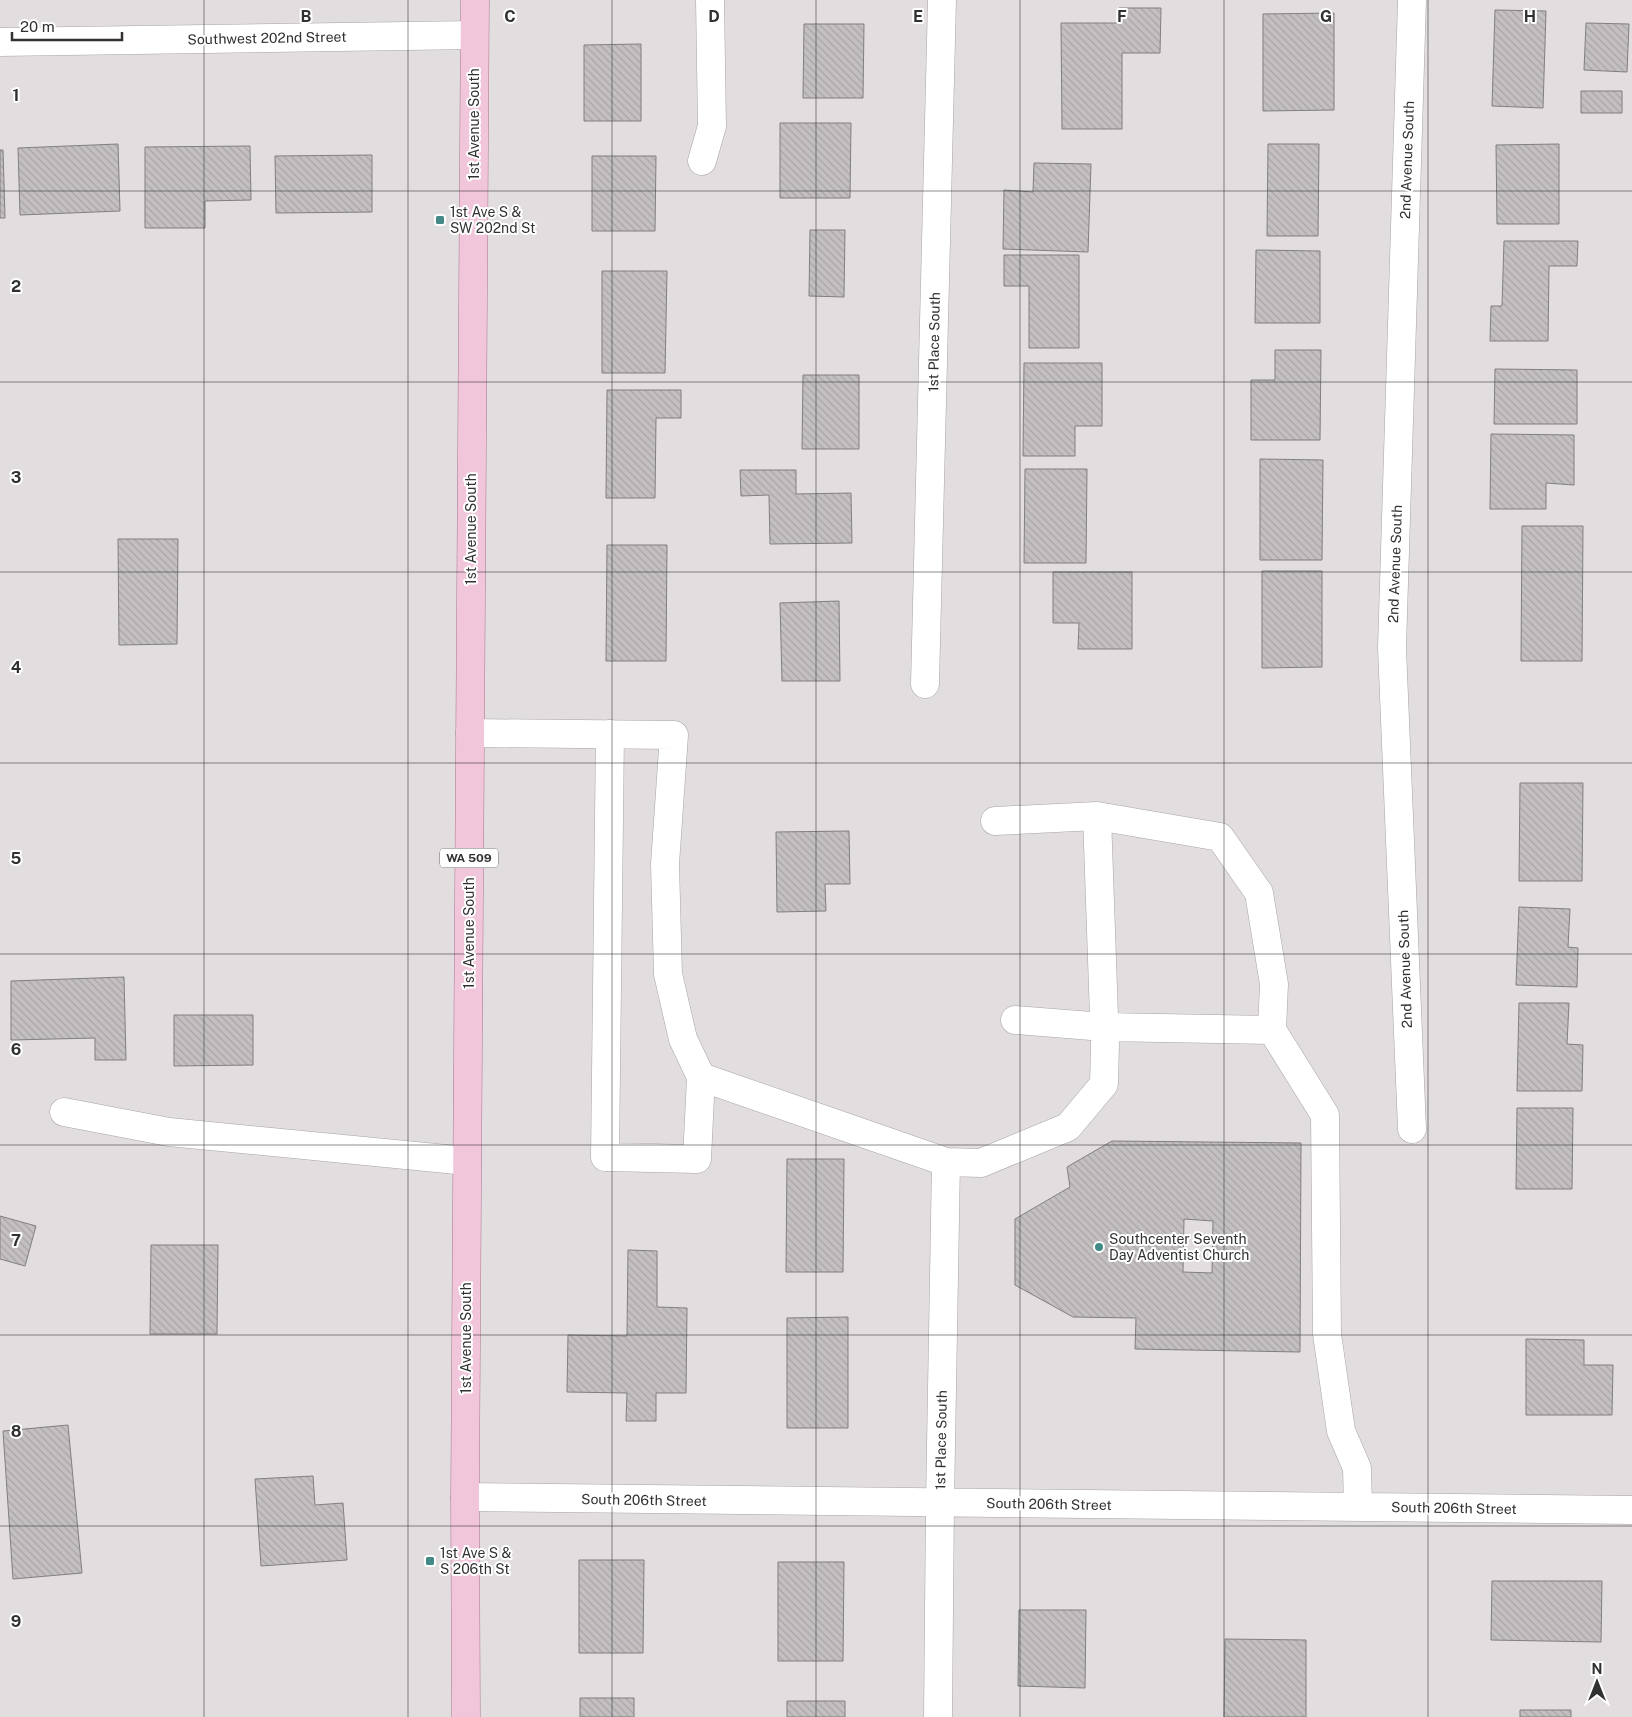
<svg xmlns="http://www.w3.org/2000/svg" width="1632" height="1717" font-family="'Public Sans',sans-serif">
<defs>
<pattern id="building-back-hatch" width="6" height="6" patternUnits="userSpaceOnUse" patternTransform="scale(1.25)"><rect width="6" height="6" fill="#c4c0c2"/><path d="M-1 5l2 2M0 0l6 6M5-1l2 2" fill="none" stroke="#a9a5a7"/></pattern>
</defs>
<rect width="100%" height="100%" fill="#e2dddf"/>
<path fill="url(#building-back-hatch)" stroke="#827f80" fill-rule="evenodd" d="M 1119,8 L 1161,8 L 1160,53 L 1122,53 L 1122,129 L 1062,129 L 1061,23 L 1119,23 Z
M 1495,10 L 1546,11 L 1543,108 L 1492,106 Z
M 1334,13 L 1334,110 L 1263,111 L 1263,14 Z
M 1586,23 L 1629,24 L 1627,72 L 1584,70 Z
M 804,24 L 864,24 L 863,98 L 803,98 Z
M 641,44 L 641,121 L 584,121 L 584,45 Z
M 1581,91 L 1622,91 L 1622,113 L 1581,113 Z
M 780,123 L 851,123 L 850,198 L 780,198 Z
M 118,144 L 120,211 L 20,215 L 18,148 Z
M 1268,144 L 1319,144 L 1318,236 L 1267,236 Z
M 1559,144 L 1559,224 L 1497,224 L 1496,145 Z
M 250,146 L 251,200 L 205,201 L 205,228 L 145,228 L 145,147 Z
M 0,150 L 3,150 L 5,218 L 0,218 Z
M 372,155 L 372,212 L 276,213 L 275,156 Z
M 592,156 L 656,156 L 655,231 L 592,231 Z
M 1034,163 L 1091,164 L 1088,252 L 1003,249 L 1004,190 L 1033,192 Z
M 810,230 L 845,230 L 844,297 L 809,296 Z
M 1504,241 L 1578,241 L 1577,266 L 1549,266 L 1548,341 L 1490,341 L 1491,306 L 1502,306 Z
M 1256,250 L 1320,251 L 1320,323 L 1255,323 Z
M 1004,255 L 1079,255 L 1079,348 L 1029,348 L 1029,286 L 1004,286 Z
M 602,271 L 667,271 L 665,373 L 602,373 Z
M 1275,350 L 1321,350 L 1320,440 L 1251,440 L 1251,380 L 1275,380 Z
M 1024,363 L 1102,363 L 1102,426 L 1075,426 L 1075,456 L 1023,456 Z
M 1495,369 L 1577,370 L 1577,424 L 1494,424 Z
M 803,375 L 859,375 L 859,449 L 802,449 Z
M 607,390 L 681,390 L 681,418 L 656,418 L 655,498 L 606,498 Z
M 1491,434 L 1574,435 L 1574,485 L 1546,483 L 1546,509 L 1490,509 Z
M 1260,459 L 1323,460 L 1322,560 L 1260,560 Z
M 1025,469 L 1087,469 L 1086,563 L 1024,563 Z
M 740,470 L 796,470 L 796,494 L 851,493 L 852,543 L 770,544 L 769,495 L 741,496 Z
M 1522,526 L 1583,526 L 1582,661 L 1521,661 Z
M 118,539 L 178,539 L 177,644 L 119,645 Z
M 607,545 L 667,545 L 666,661 L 606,661 Z
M 1262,571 L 1322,571 L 1322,667 L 1262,668 Z
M 1053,572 L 1132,572 L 1132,649 L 1078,649 L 1079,623 L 1053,623 Z
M 839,601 L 840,681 L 782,681 L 780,603 Z
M 1520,783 L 1583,783 L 1582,881 L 1519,881 Z
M 849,831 L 850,884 L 825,884 L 826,911 L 777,912 L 776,832 Z
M 1519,907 L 1570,909 L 1568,947 L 1578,948 L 1577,987 L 1516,985 Z
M 124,977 L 126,1060 L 95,1060 L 95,1038 L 11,1040 L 11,981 Z
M 1519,1003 L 1569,1003 L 1567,1044 L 1583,1045 L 1582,1091 L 1517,1091 Z
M 174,1015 L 253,1015 L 253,1065 L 174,1066 Z
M 1517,1108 L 1573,1108 L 1572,1189 L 1516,1189 Z
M 1112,1141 L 1301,1143 L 1300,1352 L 1135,1349 L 1136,1318 L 1073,1317 L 1015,1285 L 1015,1219 L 1070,1187 L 1067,1167 ZM 1184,1219 L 1213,1221 L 1212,1273 L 1183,1272 Z
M 787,1159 L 844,1159 L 843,1272 L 786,1272 Z
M 0,1216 L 36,1226 L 25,1266 L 0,1259 Z
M 151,1245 L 218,1245 L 217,1334 L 150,1334 Z
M 628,1250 L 657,1251 L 657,1307 L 687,1308 L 686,1393 L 656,1393 L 656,1421 L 626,1421 L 627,1393 L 567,1392 L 568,1335 L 627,1336 Z
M 848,1317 L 848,1428 L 787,1428 L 787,1318 Z
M 1526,1339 L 1584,1340 L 1584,1365 L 1613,1365 L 1612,1415 L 1526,1415 Z
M 68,1425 L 82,1573 L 13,1579 L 3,1431 Z
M 313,1476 L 315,1505 L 343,1503 L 347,1560 L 261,1566 L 255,1479 Z
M 579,1560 L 644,1560 L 643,1653 L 579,1653 Z
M 778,1562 L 844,1562 L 843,1661 L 778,1661 Z
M 1492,1581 L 1602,1581 L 1601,1642 L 1491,1640 Z
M 1019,1610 L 1086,1610 L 1085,1688 L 1018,1686 Z
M 1225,1639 L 1306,1640 L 1306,1717 L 1224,1717 Z
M 580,1698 L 634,1698 L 634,1717 L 580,1717 Z
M 787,1701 L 845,1701 L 845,1717 L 787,1717 Z
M 1520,1710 L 1571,1710 L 1571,1717 L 1520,1717 Z"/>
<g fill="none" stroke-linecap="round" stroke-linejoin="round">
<g stroke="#a8a4a5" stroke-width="29">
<path id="minor" d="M 0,42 L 474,35
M 702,161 L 712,126 L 710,0
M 925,684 L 942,0
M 470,733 L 674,735 L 665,864 L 668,974 L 683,1039 L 701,1077 L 697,1159 L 605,1157 L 610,734
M 995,821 L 1097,816 L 1220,837 L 1259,893 L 1274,984 L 1272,1030 L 1104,1027 L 1015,1020
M 1272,1030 L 1325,1115 L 1327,1334 L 1341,1431 L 1357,1468 L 1358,1507
M 701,1077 L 946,1162 L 981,1163 L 1068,1127 L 1104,1084 L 1105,1045 L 1097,816
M 64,1112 L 169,1132 L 467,1161
M 1412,1129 L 1392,648 L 1412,0
M 465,1497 L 1632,1510
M 938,1717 L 940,1503 L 946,1162"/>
</g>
<g stroke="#a8788f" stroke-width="29">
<path id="major" d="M 466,1717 L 465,1497 L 475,0"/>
</g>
<use href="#minor" stroke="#fff" stroke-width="28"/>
<use href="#major" stroke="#f1c5da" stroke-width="28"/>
</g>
<path fill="none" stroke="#323131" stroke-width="1" stroke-opacity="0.55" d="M 204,0 L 204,1717M 408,0 L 408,1717M 612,0 L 612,1717M 816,0 L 816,1717M 1020,0 L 1020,1717M 1224,0 L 1224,1717M 1428,0 L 1428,1717M 0,191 L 1632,191M 0,382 L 1632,382M 0,572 L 1632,572M 0,763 L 1632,763M 0,954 L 1632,954M 0,1145 L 1632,1145M 0,1335 L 1632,1335M 0,1526 L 1632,1526"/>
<g fill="#428a86" stroke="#fff" stroke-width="2">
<rect x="435" y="215" width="10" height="10" rx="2.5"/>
<circle cx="1099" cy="1247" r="5"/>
<rect x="425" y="1556" width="10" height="10" rx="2.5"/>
</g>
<g text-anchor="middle" stroke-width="4" stroke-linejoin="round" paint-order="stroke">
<rect fill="#fff" stroke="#706f6f" stroke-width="1" x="440" y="848.5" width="58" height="19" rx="4"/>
<g font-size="12" font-weight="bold" fill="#323131">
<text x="469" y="862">WA 509</text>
</g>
<g font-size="14" fill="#323131" stroke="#fff">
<text transform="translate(267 38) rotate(-1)" y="5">Southwest 202nd Street</text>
<text transform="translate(474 124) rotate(-90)" y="5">1st Avenue South</text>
<text transform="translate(1407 160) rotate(-88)" y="5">2nd Avenue South</text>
<text transform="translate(934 342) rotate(-89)" y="5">1st Place South</text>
<text transform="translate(471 529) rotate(-90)" y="5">1st Avenue South</text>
<text transform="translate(1395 564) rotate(-88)" y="5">2nd Avenue South</text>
<text transform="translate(469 933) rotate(-90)" y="5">1st Avenue South</text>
<text transform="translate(1405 969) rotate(-92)" y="5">2nd Avenue South</text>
<text transform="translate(466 1338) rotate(-90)" y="5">1st Avenue South</text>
<text transform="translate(941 1440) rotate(-89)" y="5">1st Place South</text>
<text transform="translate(644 1500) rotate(1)" y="5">South 206th Street</text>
<text transform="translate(1049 1504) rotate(1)" y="5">South 206th Street</text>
<text transform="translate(1454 1508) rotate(1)" y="5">South 206th Street</text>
</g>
<g font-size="14" fill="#323131" stroke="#fff" text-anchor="start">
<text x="450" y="217">1st Ave S &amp;<tspan x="450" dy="16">SW 202nd St</tspan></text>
<text x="1109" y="1244">Southcenter Seventh<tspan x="1109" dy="16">Day Adventist Church</tspan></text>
<text x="440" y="1558">1st Ave S &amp;<tspan x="440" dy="16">S 206th St</tspan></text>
</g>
</g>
<g font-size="16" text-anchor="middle" font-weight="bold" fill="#323131" stroke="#fff" stroke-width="4" stroke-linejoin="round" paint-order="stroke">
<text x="306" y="22">B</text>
<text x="510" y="22">C</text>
<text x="714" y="22">D</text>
<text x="918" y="22">E</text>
<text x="1122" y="22">F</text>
<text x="1326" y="22">G</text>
<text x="1530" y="22">H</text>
<text x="16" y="101">1</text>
<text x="16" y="292">2</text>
<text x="16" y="483">3</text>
<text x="16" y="673">4</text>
<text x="16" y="864">5</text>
<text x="16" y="1055">6</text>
<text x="16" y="1246">7</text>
<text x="16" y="1437">8</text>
<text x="16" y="1627">9</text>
</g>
<g transform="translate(1597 1682)" stroke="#ffffff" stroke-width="4" paint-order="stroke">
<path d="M0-4L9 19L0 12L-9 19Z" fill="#323131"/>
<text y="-8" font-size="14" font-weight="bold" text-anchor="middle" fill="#323131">N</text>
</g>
<path d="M12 32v8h110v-8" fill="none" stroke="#323131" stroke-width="2.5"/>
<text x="20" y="32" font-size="15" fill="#323131" stroke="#ffffff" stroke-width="4" paint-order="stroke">20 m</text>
</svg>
